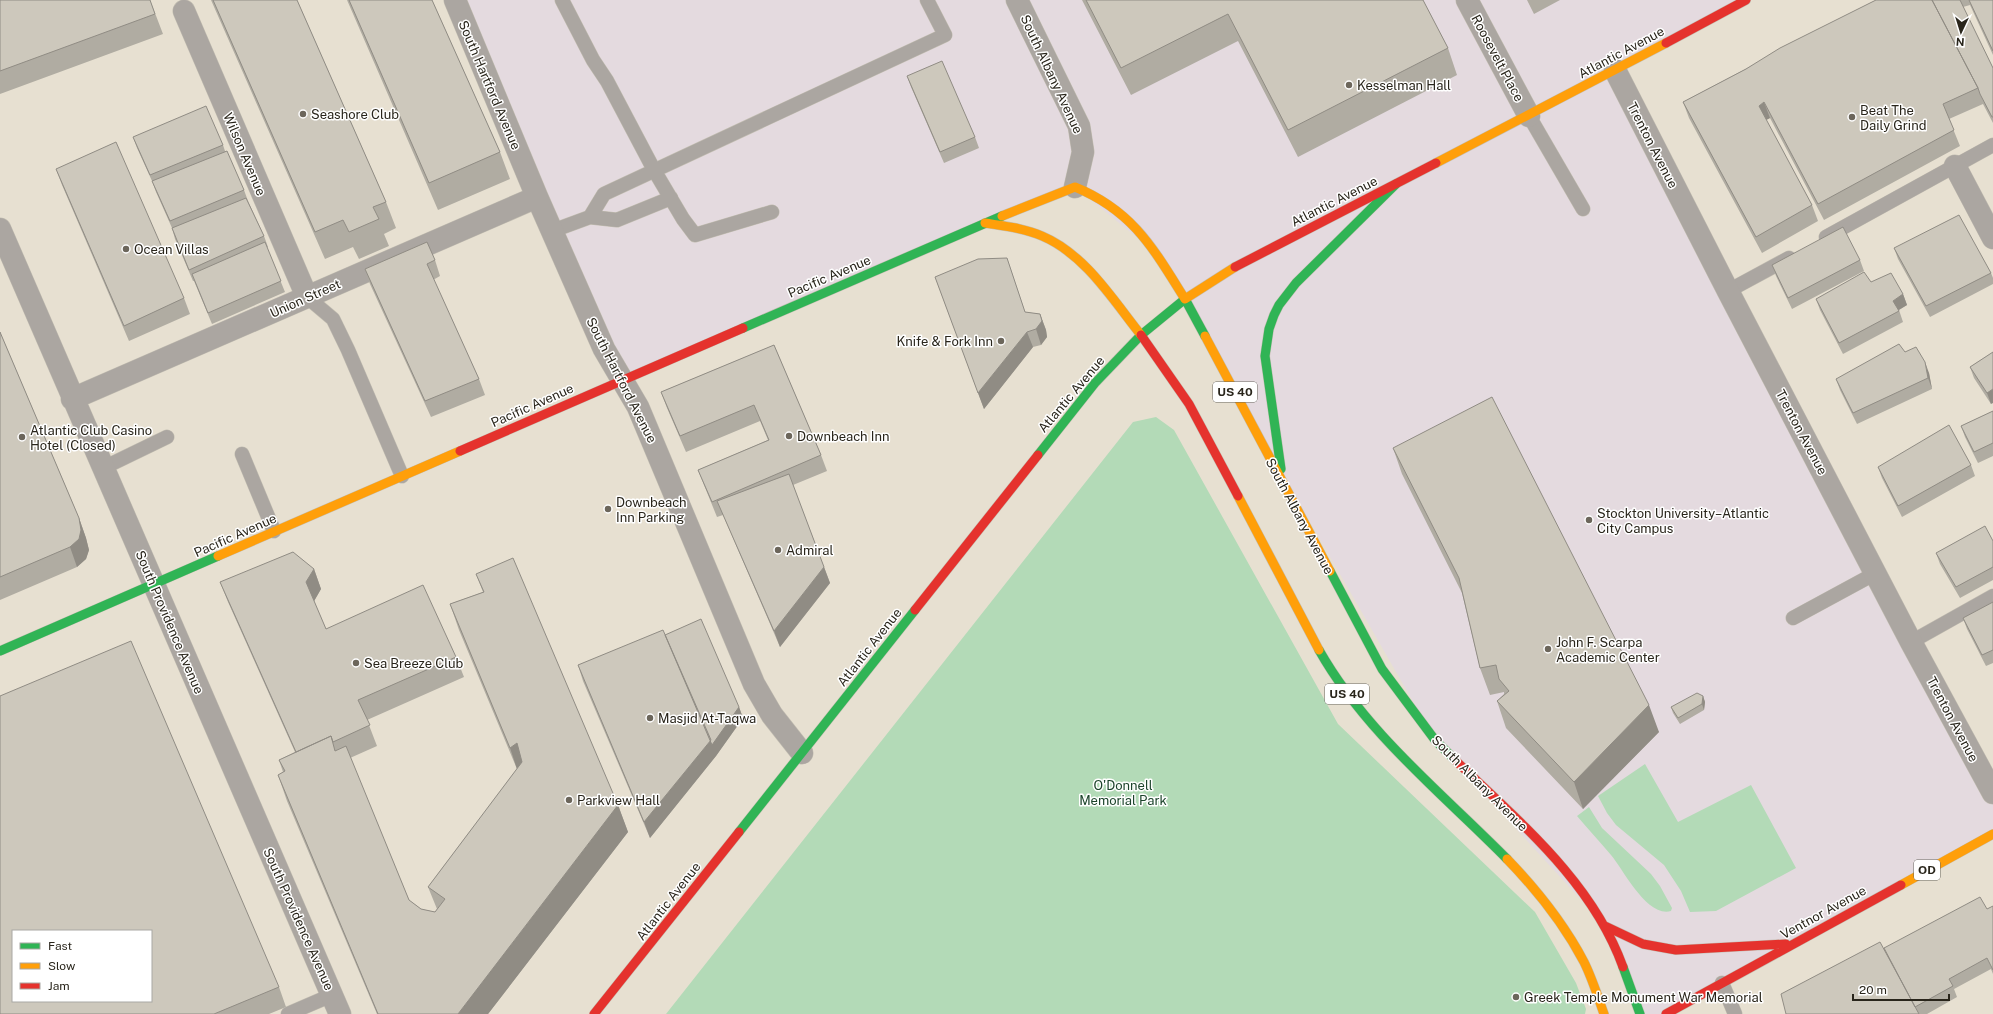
<svg xmlns="http://www.w3.org/2000/svg" width="1993" height="1014" font-family="'Public Sans',sans-serif">
<rect width="100%" height="100%" fill="#e7e0d1"/>
<path fill="#e4dadf" d="M 455,0 L 1746,0 L 1615,70 L 1993,793 L 1993,834 L 1666,1014 L 1640,1014 L 1605,926 L 1435,740 L 1156,253 L 1075,187 L 623,380 Z"/>
<path fill="#b3dab7" d="M 1156,417 L 1174,430 L 1338,724 L 1535,912 L 1576,983 L 1586,1009 L 1585,1014 L 666,1014 L 1133,422 Z
M 1645,764 L 1678,822 L 1751,785 L 1796,868 L 1716,911 L 1690,912 L 1681,891 L 1664,865 L 1616,825 L 1607,813 L 1598,796 Z
M 1589,807 L 1602,828 L 1651,874 L 1660,886 L 1672,908 L 1671,911 C 1647,918 1623,869 1611,855 C 1600,842 1588,829 1577,816 Z"/>
<g fill="none" stroke-linecap="round" stroke-linejoin="round">
<g stroke="#c3beb2" stroke-width="15">
<path id="lane" d="M 562,0 L 593,60 L 607,81 L 654,170 L 683,219 L 695,235 L 772,212
M 1529,116 L 1583,209
M 590,217 L 604,194 L 945,35 L 927,0
M 552,231 L 590,217 L 617,220 L 671,198
M 1826,237 L 1993,145
M 1728,291 L 1789,258
M 307,297 L 333,319 L 348,350 L 402,476
M 242,454 L 274,531
M 103,468 L 167,437
M 1793,618 L 1876,573
M 1911,642 L 1993,596
M 1722,983 L 1735,1014
M 288,1014 L 332,995"/>
</g>
<g stroke="#c3beb2" stroke-width="23">
<path id="street" d="M 455,0 L 537,197 L 604,349 L 638,407 L 754,684 L 772,715 L 802,753
M 1017,0 L 1079,126 L 1083,152 L 1075,187
M 1467,0 L 1529,116
M 184,11 L 307,297
M 1615,70 L 1728,291 L 1911,642 L 1993,793
M 1955,166 L 1993,238
M 0,229 L 340,1014
M 72,399 L 537,197"/>
</g>
<g stroke="#c3beb2" stroke-width="10">
<path id="fast" d="M 743,328 L 1002,216
M 1038,455 L 1095,383 L 1141,335 L 1185,299 L 1205,336
M 1281,469 L 1265,356 L 1269,329 L 1274,315 L 1279,305 L 1296,283 L 1396,184
M 1330,571 L 1382,669 L 1435,740 L 1455,760
M 1319,650 C 1366,733 1441,792 1507,859
M 0,651 L 218,556
M 739,832 L 915,610
M 1623,967 L 1640,1014"/>
</g>
<g stroke="#c3beb2" stroke-width="10">
<path id="slow" d="M 1436,163 L 1666,43
M 1002,216 L 1075,187 C 1133,211 1153,248 1185,299 L 1235,267
M 985,223 C 1004,226 1024,228 1042,236 C 1085,254 1113,300 1141,335
M 1205,336 L 1330,571
M 1238,496 L 1319,650
M 218,556 L 460,451
M 1507,859 C 1537,890 1564,924 1584,962 C 1592,978 1598,997 1604,1014
M 1901,885 L 1993,834"/>
</g>
<g stroke="#c3beb2" stroke-width="10">
<path id="jam" d="M 1666,43 L 1746,0
M 1235,267 L 1436,163
M 1141,335 L 1189,404 L 1238,496
M 460,451 L 743,328
M 915,610 L 1038,455
M 1455,760 C 1519,822 1592,881 1623,967
M 1605,926 L 1643,944 L 1676,950 L 1786,944
M 594,1014 L 739,832
M 1666,1014 L 1901,885"/>
</g>
<use href="#lane" stroke="#aba6a1" stroke-width="14"/>
<use href="#street" stroke="#aba6a1" stroke-width="22"/>
<use href="#fast" stroke="#30b455" stroke-width="9"/>
<use href="#slow" stroke="#ff9f0a" stroke-width="9"/>
<use href="#jam" stroke="#e5322d" stroke-width="9"/>
</g>
<path fill="#b0aca2" d="M 0,0 L 150,0 L 163,34 L 0,94 Z
M 211,0 L 297,0 L 386,202 L 396,228 L 384,234 L 389,246 L 359,259 L 353,247 L 325,259 Z
M 347,0 L 432,0 L 500,152 L 510,179 L 438,210 Z
M 1082,0 L 1423,0 L 1448,48 L 1457,75 L 1298,157 L 1238,41 L 1131,95 Z
M 1527,0 L 1560,0 L 1534,14 Z
M 1876,0 L 1993,0 L 1993,55 L 1970,5 L 1963,7 L 1993,68 L 1993,123 L 1983,104 L 1949,119 L 1960,146 L 1824,220 L 1770,118 L 1766,120 L 1812,205 L 1818,221 L 1762,253 L 1689,118 L 1683,102 Z
M 907,76 L 975,137 L 979,148 L 944,163 L 911,87 Z
M 133,137 L 223,145 L 225,151 L 244,190 L 248,201 L 264,236 L 268,247 L 267,248 L 285,292 L 212,324 L 194,281 L 193,281 L 175,239 L 172,228 L 156,192 L 152,181 L 137,148 Z
M 56,169 L 184,298 L 190,314 L 129,341 L 62,185 Z
M 1894,248 L 1991,273 L 1993,278 L 1993,284 L 1930,317 L 1898,259 Z
M 1007,258 L 1025,312 L 1040,314 L 1046,330 L 1047,337 L 1041,345 L 1033,347 L 984,409 L 935,277 Z
M 435,260 L 440,276 L 433,280 L 479,379 L 485,395 L 431,417 L 370,284 L 365,269 Z
M 1860,260 L 1864,271 L 1792,309 L 1776,276 L 1772,265 Z
M 1871,282 L 1903,294 L 1907,305 L 1899,310 L 1903,322 L 1843,354 L 1820,310 L 1816,299 Z
M 0,332 L 79,518 L 86,538 L 89,550 L 86,559 L 77,567 L 0,600 Z
M 774,345 L 821,455 L 827,471 L 793,485 L 830,583 L 780,647 L 723,515 L 717,517 L 704,485 L 698,470 L 768,440 L 760,421 L 686,452 L 667,408 L 661,392 Z
M 1905,352 L 1929,373 L 1932,389 L 1857,424 L 1840,390 L 1836,379 Z
M 1993,352 L 1991,404 L 1974,378 L 1970,367 Z
M 1993,411 L 1993,456 L 1978,463 L 1965,437 L 1961,426 Z
M 1393,448 L 1659,732 L 1583,809 L 1506,728 L 1497,701 L 1504,694 L 1504,692 L 1490,695 L 1480,668 L 1462,593 L 1402,474 Z
M 1971,465 L 1975,476 L 1902,517 L 1882,478 L 1878,467 Z
M 1993,541 L 1993,580 L 1960,598 L 1940,564 L 1936,553 Z
M 314,569 L 321,589 L 314,601 L 326,629 L 456,657 L 464,677 L 367,720 L 377,746 L 350,758 L 409,900 L 421,909 L 435,912 L 437,909 L 428,887 L 517,769 L 459,630 L 450,604 L 483,592 L 476,574 L 618,805 L 628,832 L 488,1014 L 377,1014 L 287,801 L 278,775 L 283,772 L 279,760 L 295,752 L 228,602 L 220,582 Z
M 1993,602 L 1993,663 L 1986,666 L 1967,629 L 1963,618 Z
M 665,635 L 739,707 L 743,718 L 716,756 L 650,838 L 583,681 L 578,665 Z
M 1703,696 L 1705,702 L 1704,710 L 1680,724 L 1673,713 L 1671,707 Z
M 1993,906 L 1993,974 L 1991,969 L 1954,989 L 1957,997 L 1927,1014 L 1786,1014 L 1884,948 L 1987,909 Z
M 279,987 L 286,1007 L 269,1014 L 0,1014 Z"/>
<path fill="#908c84" d="M 1764,102 L 1770,118 L 1764,121 L 1759,106 Z
M 1903,294 L 1907,305 L 1897,311 L 1893,301 Z
M 1040,314 L 1046,330 L 1047,337 L 1041,345 L 1036,329 Z
M 1027,332 L 1033,347 L 984,409 L 978,393 Z
M 1925,362 L 1929,373 L 1932,389 L 1928,378 Z
M 1993,389 L 1993,403 L 1991,404 L 1987,393 Z
M 79,518 L 86,538 L 89,550 L 86,559 L 77,567 L 70,547 Z
M 824,567 L 830,583 L 780,647 L 774,631 Z
M 314,569 L 321,589 L 313,603 L 306,582 Z
M 1703,696 L 1705,702 L 1704,710 L 1702,704 Z
M 1649,705 L 1659,732 L 1583,809 L 1574,782 Z
M 739,707 L 743,718 L 716,756 L 650,838 L 644,822 L 711,740 Z
M 517,743 L 527,769 L 519,775 L 510,748 Z
M 618,805 L 628,832 L 488,1014 L 458,1014 Z"/>
<path fill="#cdc8bc" stroke="#908c84" fill-rule="evenodd" d="M 0,0 L 150,0 L 155,14 L 0,71 Z
M 213,0 L 297,0 L 386,202 L 373,207 L 379,219 L 349,232 L 343,220 L 315,232 Z
M 349,0 L 432,0 L 500,152 L 429,183 Z
M 1086,0 L 1423,0 L 1448,48 L 1288,130 L 1228,14 L 1121,68 Z
M 1876,0 L 1932,0 L 1978,88 L 1943,104 L 1954,130 L 1818,204 L 1764,102 L 1759,106 L 1812,205 L 1756,237 L 1683,102 L 1746,69 L 1780,48 Z
M 1932,0 L 1960,0 L 1993,68 L 1993,117 L 1992,117 L 1980,94 L 1978,88 Z
M 1969,0 L 1993,0 L 1993,51 Z
M 942,61 L 975,137 L 940,152 L 907,76 Z
M 206,106 L 223,145 L 150,175 L 133,137 Z
M 116,142 L 184,298 L 124,326 L 56,169 Z
M 227,151 L 244,190 L 170,221 L 152,181 Z
M 246,198 L 264,236 L 189,270 L 172,228 Z
M 1959,215 L 1991,273 L 1926,306 L 1894,248 Z
M 1843,227 L 1860,260 L 1788,298 L 1772,265 Z
M 265,242 L 281,281 L 208,313 L 192,274 Z
M 427,242 L 435,260 L 427,264 L 479,379 L 425,401 L 365,269 Z
M 1007,258 L 1025,312 L 1040,314 L 1042,321 L 1036,329 L 1027,332 L 978,393 L 935,277 L 978,259 Z
M 1864,272 L 1871,282 L 1891,273 L 1903,294 L 1893,301 L 1899,311 L 1839,343 L 1816,299 Z
M 0,332 L 79,518 L 81,530 L 79,539 L 70,547 L 0,577 Z
M 1899,344 L 1905,352 L 1916,347 L 1925,362 L 1928,378 L 1853,413 L 1836,379 Z
M 774,345 L 821,455 L 712,502 L 698,470 L 769,440 L 754,405 L 680,436 L 661,392 Z
M 1993,352 L 1993,389 L 1987,393 L 1970,367 Z
M 1492,397 L 1649,705 L 1574,782 L 1497,701 L 1509,691 L 1499,679 L 1496,665 L 1480,668 L 1459,578 L 1393,448 Z
M 1993,411 L 1993,443 L 1974,452 L 1961,426 Z
M 1949,425 L 1971,465 L 1898,506 L 1878,467 Z
M 789,474 L 824,567 L 774,631 L 717,501 Z
M 1985,526 L 1993,541 L 1993,567 L 1956,587 L 1936,553 Z
M 293,552 L 314,569 L 306,582 L 326,629 L 423,585 L 456,657 L 358,700 L 370,725 L 333,742 L 331,736 L 296,752 L 220,582 Z
M 513,558 L 618,805 L 458,1014 L 378,1014 L 278,775 L 285,771 L 279,760 L 331,736 L 335,751 L 346,746 L 409,900 L 421,909 L 435,912 L 445,899 L 428,887 L 522,762 L 517,743 L 510,748 L 450,604 L 484,592 L 476,574 Z
M 1993,602 L 1993,650 L 1982,655 L 1963,618 Z
M 701,619 L 739,707 L 712,745 L 665,635 Z
M 663,630 L 711,740 L 644,822 L 578,665 Z
M 131,641 L 279,987 L 214,1014 L 0,1014 L 0,696 ZM 13,931 L 151,931 L 151,1001 L 13,1001 Z
M 1697,693 L 1703,696 L 1702,704 L 1678,718 L 1671,707 Z
M 1980,897 L 1987,909 L 1993,906 L 1993,970 L 1987,958 L 1949,979 L 1953,986 L 1915,1007 L 1884,948 Z
M 1880,942 L 1919,1014 L 1786,1014 L 1781,994 Z"/>
<g fill="#6c665b" stroke="#fff" stroke-width="1.5">
<circle cx="1349" cy="85" r="4"/>
<circle cx="303" cy="114" r="4"/>
<circle cx="1852" cy="117" r="4"/>
<circle cx="126" cy="249" r="4"/>
<circle cx="1001" cy="341" r="4"/>
<circle cx="789" cy="436" r="4"/>
<circle cx="22" cy="437" r="4"/>
<circle cx="608" cy="509" r="4"/>
<circle cx="1589" cy="520" r="4"/>
<circle cx="778" cy="550" r="4"/>
<circle cx="1548" cy="649" r="4"/>
<circle cx="356" cy="663" r="4"/>
<circle cx="650" cy="718" r="4"/>
<circle cx="569" cy="800" r="4"/>
<circle cx="1516" cy="997" r="4"/>
</g>
<g text-anchor="middle" stroke-width="3" stroke-linejoin="round" paint-order="stroke">
<g fill="#fff" stroke="#69665f" stroke-width="1">
<rect x="1213" y="382" width="44" height="20" rx="3"/>
<rect x="1325" y="684" width="44" height="20" rx="3"/>
<rect x="1914" y="860" width="26" height="20" rx="3"/>
</g>
<g font-size="12" font-weight="bold" fill="#29251b">
<text x="1235" y="396">US 40</text>
<text x="1347" y="698">US 40</text>
<text x="1927" y="874">OD</text>
</g>
<g font-size="13" fill="#29251b" stroke="#fff">
<text transform="translate(1621 52) rotate(-28)" y="5">Atlantic Avenue</text>
<text transform="translate(1498 58) rotate(62)" y="5">Roosevelt Place</text>
<text transform="translate(1052 74) rotate(65)" y="5">South Albany Avenue</text>
<text transform="translate(490 85) rotate(67)" y="5">South Hartford Avenue</text>
<text transform="translate(1653 145) rotate(63)" y="5">Trenton Avenue</text>
<text transform="translate(245 154) rotate(67)" y="5">Wilson Avenue</text>
<text transform="translate(1334 201) rotate(-27)" y="5">Atlantic Avenue</text>
<text transform="translate(829 276) rotate(-23)" y="5">Pacific Avenue</text>
<text transform="translate(305 298) rotate(-24)" y="5">Union Street</text>
<text transform="translate(622 380) rotate(63)" y="5">South Hartford Avenue</text>
<text transform="translate(1071 394) rotate(-50)" y="5">Atlantic Avenue</text>
<text transform="translate(532 405) rotate(-24)" y="5">Pacific Avenue</text>
<text transform="translate(1802 432) rotate(62)" y="5">Trenton Avenue</text>
<text transform="translate(1300 516) rotate(62)" y="5">South Albany Avenue</text>
<text transform="translate(235 535) rotate(-24)" y="5">Pacific Avenue</text>
<text transform="translate(170 622) rotate(67)" y="5">South Providence Avenue</text>
<text transform="translate(869 647) rotate(-52)" y="5">Atlantic Avenue</text>
<text transform="translate(1953 719) rotate(62)" y="5">Trenton Avenue</text>
<text transform="translate(1480 783) rotate(45)" y="5">South Albany Avenue</text>
<text transform="translate(668 901) rotate(-52)" y="5">Atlantic Avenue</text>
<text transform="translate(1823 912) rotate(-29)" y="5">Ventnor Avenue</text>
<text transform="translate(299 919) rotate(66)" y="5">South Providence Avenue</text>
</g>
<g font-size="13" fill="#29251b" stroke="#fff" text-anchor="start">
<text x="1357" y="90">Kesselman Hall</text>
<text x="1860" y="115">Beat The<tspan x="1860" dy="15">Daily Grind</tspan></text>
<text x="311" y="119">Seashore Club</text>
<text x="134" y="254">Ocean Villas</text>
<text x="993" y="346" text-anchor="end">Knife &amp; Fork Inn</text>
<text x="30" y="435">Atlantic Club Casino<tspan x="30" dy="15">Hotel (Closed)</tspan></text>
<text x="797" y="441">Downbeach Inn</text>
<text x="616" y="507">Downbeach<tspan x="616" dy="15">Inn Parking</tspan></text>
<text x="1597" y="518">Stockton University–Atlantic<tspan x="1597" dy="15">City Campus</tspan></text>
<text x="786" y="555">Admiral</text>
<text x="1556" y="647">John F. Scarpa<tspan x="1556" dy="15">Academic Center</tspan></text>
<text x="364" y="668">Sea Breeze Club</text>
<text x="658" y="723">Masjid At-Taqwa</text>
<text x="577" y="805">Parkview Hall</text>
<text x="1524" y="1002">Greek Temple Monument War Memorial</text>
</g>
<g font-size="13" fill="#1c442b" stroke="#fff">
<text x="1123" y="790">O'Donnell<tspan x="1123" dy="15">Memorial Park</tspan></text>
</g>
</g>
<rect x="12" y="930" width="140" height="72" fill="#ffffff" stroke="#a9a8a4"/>
<rect x="20" y="943" width="20" height="6" fill="#30b455" stroke="#a9a8a4"/>
<text x="48" y="950" font-size="12" fill="#29251b">Fast</text>
<rect x="20" y="963" width="20" height="6" fill="#ff9f0a" stroke="#a9a8a4"/>
<text x="48" y="970" font-size="12" fill="#29251b">Slow</text>
<rect x="20" y="983" width="20" height="6" fill="#e5322d" stroke="#a9a8a4"/>
<text x="48" y="990" font-size="12" fill="#29251b">Jam</text>
<g transform="translate(1961 32) rotate(184)" stroke="#ffffff" stroke-width="3" paint-order="stroke">
<path d="M0-3L7 15L0 10L-7 15Z" fill="#29251b"/>
<text y="-6" font-size="11" font-weight="bold" text-anchor="middle" fill="#29251b">N</text>
</g>
<path d="M1853 994v6h96v-6" fill="none" stroke="#29251b" stroke-width="2"/>
<text x="1859" y="994" font-size="12" fill="#29251b" stroke="#ffffff" stroke-width="3" paint-order="stroke">20 m</text>
</svg>
